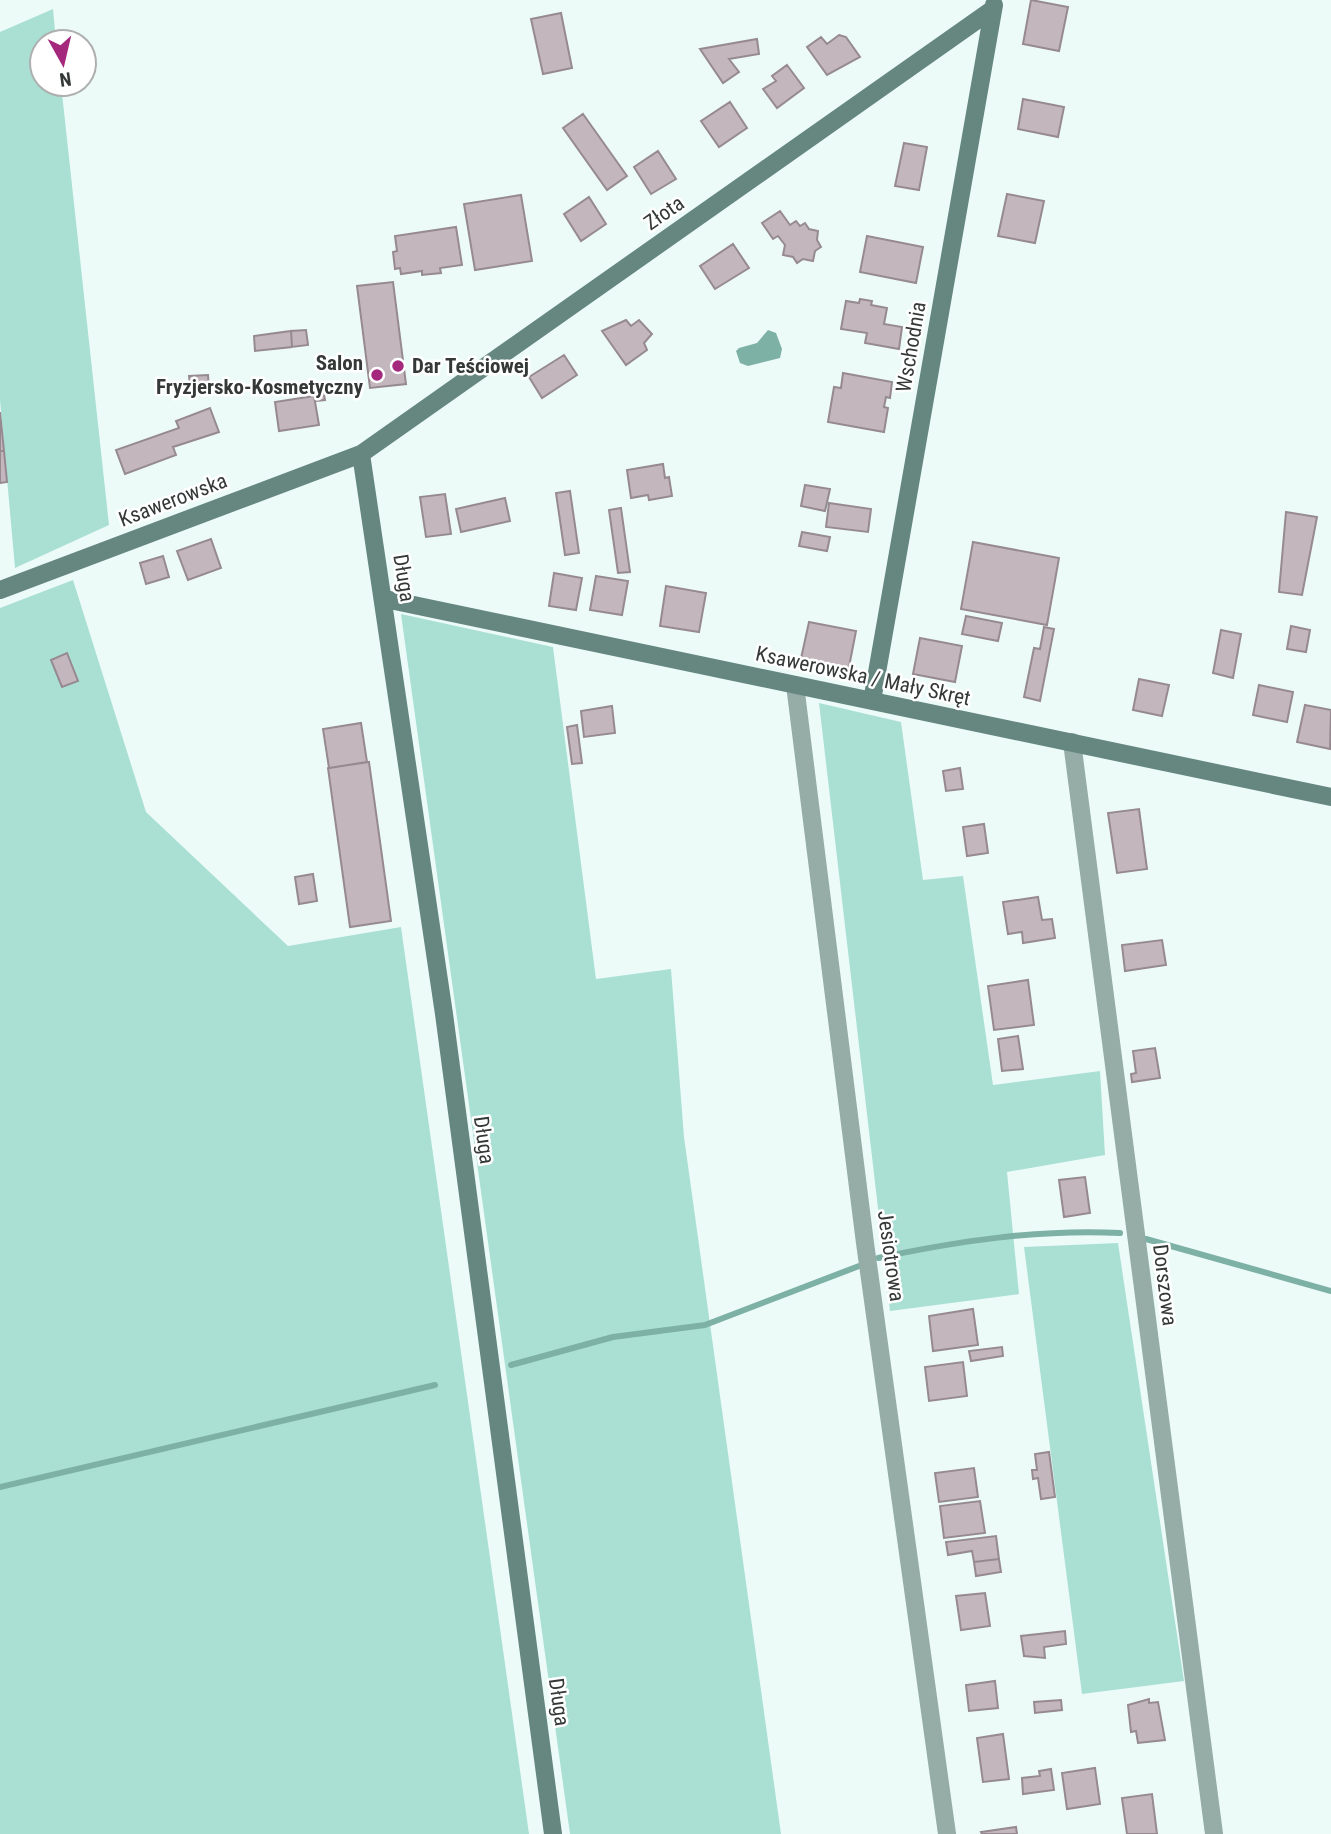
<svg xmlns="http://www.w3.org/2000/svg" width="1331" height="1834" font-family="'Roboto Condensed',sans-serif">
<rect width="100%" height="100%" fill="#edfbf8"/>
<path fill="#aae0d4" d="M 53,9 L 56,42 L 42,42 L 42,84 L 61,84 L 109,525 L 15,568 L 0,400 L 0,32 Z
M 73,580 L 146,812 L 288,946 L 401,927 L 529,1834 L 0,1834 L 0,608 Z
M 401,614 L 553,647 L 596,979 L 671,969 L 684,1137 L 781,1834 L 570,1834 Z
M 819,703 L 901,722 L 923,880 L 963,876 L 993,1085 L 1100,1071 L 1105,1155 L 1007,1172 L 1019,1294 L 890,1311 Z
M 1118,1243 L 1184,1681 L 1082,1694 L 1024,1247 Z"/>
<path fill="#7db1a6" d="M 768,330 L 776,333 L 782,349 L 780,358 L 748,366 L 740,363 L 736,351 L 739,348 L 757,343 Z"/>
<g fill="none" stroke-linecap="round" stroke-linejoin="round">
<path stroke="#7db1a6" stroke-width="6" d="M 1146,1239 L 1331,1291
M 878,1258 C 958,1241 1038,1229 1120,1233
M 511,1365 L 613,1337 L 705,1325 L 859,1266
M 0,1487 L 435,1385"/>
</g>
<path fill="#c3b7bd" stroke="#968a90" stroke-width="2" d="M 1031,0 L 1068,7 L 1059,51 L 1023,44 Z
M 561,13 L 572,68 L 543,74 L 531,19 Z
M 839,35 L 846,37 L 860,57 L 827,75 L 807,47 L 821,37 L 827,44 Z
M 757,39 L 759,54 L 729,59 L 739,72 L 723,83 L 700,49 Z
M 787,65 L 804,88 L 777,108 L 763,89 L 776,81 L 772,76 Z
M 1023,99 L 1064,107 L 1058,137 L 1018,129 Z
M 730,102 L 747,128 L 719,147 L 701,121 Z
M 583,114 L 627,176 L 607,190 L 563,128 Z
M 904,143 L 927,147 L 919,190 L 895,186 Z
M 658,151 L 676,179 L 651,194 L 634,167 Z
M 1007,194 L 1044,201 L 1035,243 L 998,236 Z
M 521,195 L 532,261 L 475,270 L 464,204 Z
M 589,197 L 606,224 L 581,241 L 564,214 Z
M 780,211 L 790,225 L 796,221 L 800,226 L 805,223 L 809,229 L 818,231 L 817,240 L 821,247 L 815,251 L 813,261 L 803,259 L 797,263 L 793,257 L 783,255 L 785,245 L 778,236 L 773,239 L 762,223 Z
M 456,227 L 462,265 L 440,268 L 441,273 L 422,275 L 422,271 L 401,274 L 400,268 L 395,269 L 393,252 L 397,251 L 395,236 Z
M 867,236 L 923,247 L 916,283 L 860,272 Z
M 733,244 L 749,268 L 715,289 L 700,266 Z
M 393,282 L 406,384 L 370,388 L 357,286 Z
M 860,299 L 872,301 L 871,305 L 887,308 L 884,324 L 902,327 L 899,349 L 865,343 L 867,333 L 841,329 L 846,301 L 859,303 Z
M 626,320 L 631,326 L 639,320 L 652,334 L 644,343 L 647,350 L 626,365 L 602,331 Z
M 306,330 L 308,345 L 292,347 L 291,331 Z
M 291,331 L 292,347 L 255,351 L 254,336 Z
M 564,355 L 577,375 L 542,398 L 529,377 Z
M 843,373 L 892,382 L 890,398 L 886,397 L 884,407 L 888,408 L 884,432 L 828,422 L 834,387 L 841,388 Z
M 208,375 L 209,390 L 191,392 L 189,376 Z
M 323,389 L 325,400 L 316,401 L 315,391 Z
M 314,396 L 319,425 L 279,431 L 275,402 Z
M 210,408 L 219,432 L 173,447 L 176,455 L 125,474 L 116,450 L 179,428 L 176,421 Z
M 0,412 L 4,451 L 0,451 Z
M 0,451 L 4,451 L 7,482 L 0,483 Z
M 663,464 L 665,478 L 669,477 L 672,496 L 649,500 L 648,495 L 631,498 L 627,470 Z
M 805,485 L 830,489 L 825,511 L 801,506 Z
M 570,491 L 579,553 L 565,555 L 556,493 Z
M 445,494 L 451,534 L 426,537 L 420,497 Z
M 505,498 L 510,521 L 461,532 L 456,509 Z
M 829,503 L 871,509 L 868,532 L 826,527 Z
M 621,508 L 630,572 L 618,573 L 609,510 Z
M 1286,512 L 1317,517 L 1302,595 L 1279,592 Z
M 802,532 L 830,537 L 827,551 L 799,546 Z
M 211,539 L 221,568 L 188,580 L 177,551 Z
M 973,542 L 1059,558 L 1047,625 L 961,609 Z
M 163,556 L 169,577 L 146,584 L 140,563 Z
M 554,573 L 582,578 L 576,610 L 549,606 Z
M 596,576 L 628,581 L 622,615 L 590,610 Z
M 666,586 L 706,593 L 699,632 L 660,626 Z
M 966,616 L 1002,623 L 998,641 L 962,634 Z
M 809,622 L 856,631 L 848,672 L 800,663 Z
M 1291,626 L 1310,630 L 1306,652 L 1287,649 Z
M 1044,627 L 1054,629 L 1040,701 L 1024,697 L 1034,648 L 1040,649 Z
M 1221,630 L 1241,634 L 1233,678 L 1213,673 Z
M 920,638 L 962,646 L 955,682 L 913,674 Z
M 67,653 L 78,681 L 62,687 L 51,660 Z
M 1139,679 L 1169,685 L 1162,716 L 1133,710 Z
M 1259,685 L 1293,692 L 1287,722 L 1253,715 Z
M 1305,705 L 1331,710 L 1330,749 L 1297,742 Z
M 612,706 L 615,733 L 584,737 L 581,711 Z
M 361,723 L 367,762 L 329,768 L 323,729 Z
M 577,725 L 582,763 L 572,764 L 567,727 Z
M 369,762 L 391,921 L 350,927 L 328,768 Z
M 960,768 L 963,789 L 946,791 L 943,771 Z
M 1139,809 L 1147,869 L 1117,873 L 1108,813 Z
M 984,824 L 988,853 L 967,856 L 963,827 Z
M 313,874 L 317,901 L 299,904 L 295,877 Z
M 1038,897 L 1042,920 L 1052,919 L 1055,938 L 1023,943 L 1022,932 L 1008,934 L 1003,902 Z
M 1162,940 L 1166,965 L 1125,971 L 1122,945 Z
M 1028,980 L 1034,1025 L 994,1030 L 988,986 Z
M 1018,1036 L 1023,1069 L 1002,1071 L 998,1039 Z
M 1155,1048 L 1160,1078 L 1132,1082 L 1131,1074 L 1136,1073 L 1133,1051 Z
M 1085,1177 L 1090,1213 L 1064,1217 L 1059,1180 Z
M 973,1309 L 978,1345 L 933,1351 L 929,1316 Z
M 1002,1347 L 1003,1356 L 971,1361 L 969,1351 Z
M 963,1362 L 967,1396 L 929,1401 L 925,1367 Z
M 1049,1452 L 1055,1497 L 1041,1499 L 1038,1478 L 1033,1479 L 1032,1470 L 1037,1470 L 1035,1454 Z
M 974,1468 L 978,1497 L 939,1502 L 935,1473 Z
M 980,1501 L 985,1533 L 944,1538 L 940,1506 Z
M 996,1536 L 999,1559 L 974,1562 L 972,1551 L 948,1555 L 946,1542 Z
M 999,1559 L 1001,1572 L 976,1576 L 974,1562 Z
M 985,1593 L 990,1626 L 961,1630 L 956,1596 Z
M 1065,1631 L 1066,1644 L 1044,1647 L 1045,1658 L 1024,1656 L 1021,1636 Z
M 995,1681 L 998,1708 L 969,1711 L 966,1685 Z
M 1149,1699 L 1149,1703 L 1158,1702 L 1165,1740 L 1138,1743 L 1136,1731 L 1131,1732 L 1128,1705 Z
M 1061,1700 L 1062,1710 L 1035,1713 L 1034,1702 Z
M 1003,1734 L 1009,1779 L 983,1782 L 977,1738 Z
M 1095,1768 L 1100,1804 L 1067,1809 L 1062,1773 Z
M 1051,1769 L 1054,1790 L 1023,1794 L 1022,1778 L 1040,1776 L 1039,1771 Z
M 1152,1794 L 1157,1834 L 1127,1834 L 1122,1798 Z
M 1016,1827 L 1017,1834 L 982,1834 L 981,1832 Z"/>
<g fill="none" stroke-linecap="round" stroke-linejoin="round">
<path stroke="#95aca7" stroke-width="18" d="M 795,685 L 865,1243 L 947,1834
M 1072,742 L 1214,1834"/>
<path stroke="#658780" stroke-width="18" d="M 361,454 L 444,1014 L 553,1834
M 0,590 L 361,454 L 993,9
M 385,599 L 1331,797
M 872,701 L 994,5"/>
</g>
<g fill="#a4287c" stroke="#fff" stroke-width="2.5">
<circle cx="398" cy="366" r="7"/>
<circle cx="377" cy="375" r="7"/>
</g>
<g text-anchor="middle" stroke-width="5" stroke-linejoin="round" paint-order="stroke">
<g font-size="21" fill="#343938" stroke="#fff">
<text transform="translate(664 213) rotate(-35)" y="7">Złota</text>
<text transform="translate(911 347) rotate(-80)" y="7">Wschodnia</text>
<text transform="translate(173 500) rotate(-21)" y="7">Ksawerowska</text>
<text transform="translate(404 578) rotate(81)" y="7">Długa</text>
<text transform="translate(863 676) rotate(12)" y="7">Ksawerowska / Mały Skręt</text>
<text transform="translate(484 1140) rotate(82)" y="7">Długa</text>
<text transform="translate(891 1256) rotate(82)" y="7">Jesiotrowa</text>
<text transform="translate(1165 1285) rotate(83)" y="7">Dorszowa</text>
<text transform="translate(559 1702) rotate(82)" y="7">Długa</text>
</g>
<g font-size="21" font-weight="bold" fill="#343938" stroke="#fff" text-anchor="end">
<text x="363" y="370">Salon<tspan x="363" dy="24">Fryzjersko-Kosmetyczny</tspan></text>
<text x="412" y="373" text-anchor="start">Dar Teściowej</text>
</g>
</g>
<g transform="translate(63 63) rotate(172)"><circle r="33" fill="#ffffff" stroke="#aeb0af" stroke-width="2"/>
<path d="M0-5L12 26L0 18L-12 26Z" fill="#a4287c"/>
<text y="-10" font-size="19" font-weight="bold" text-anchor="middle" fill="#343938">N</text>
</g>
</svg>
